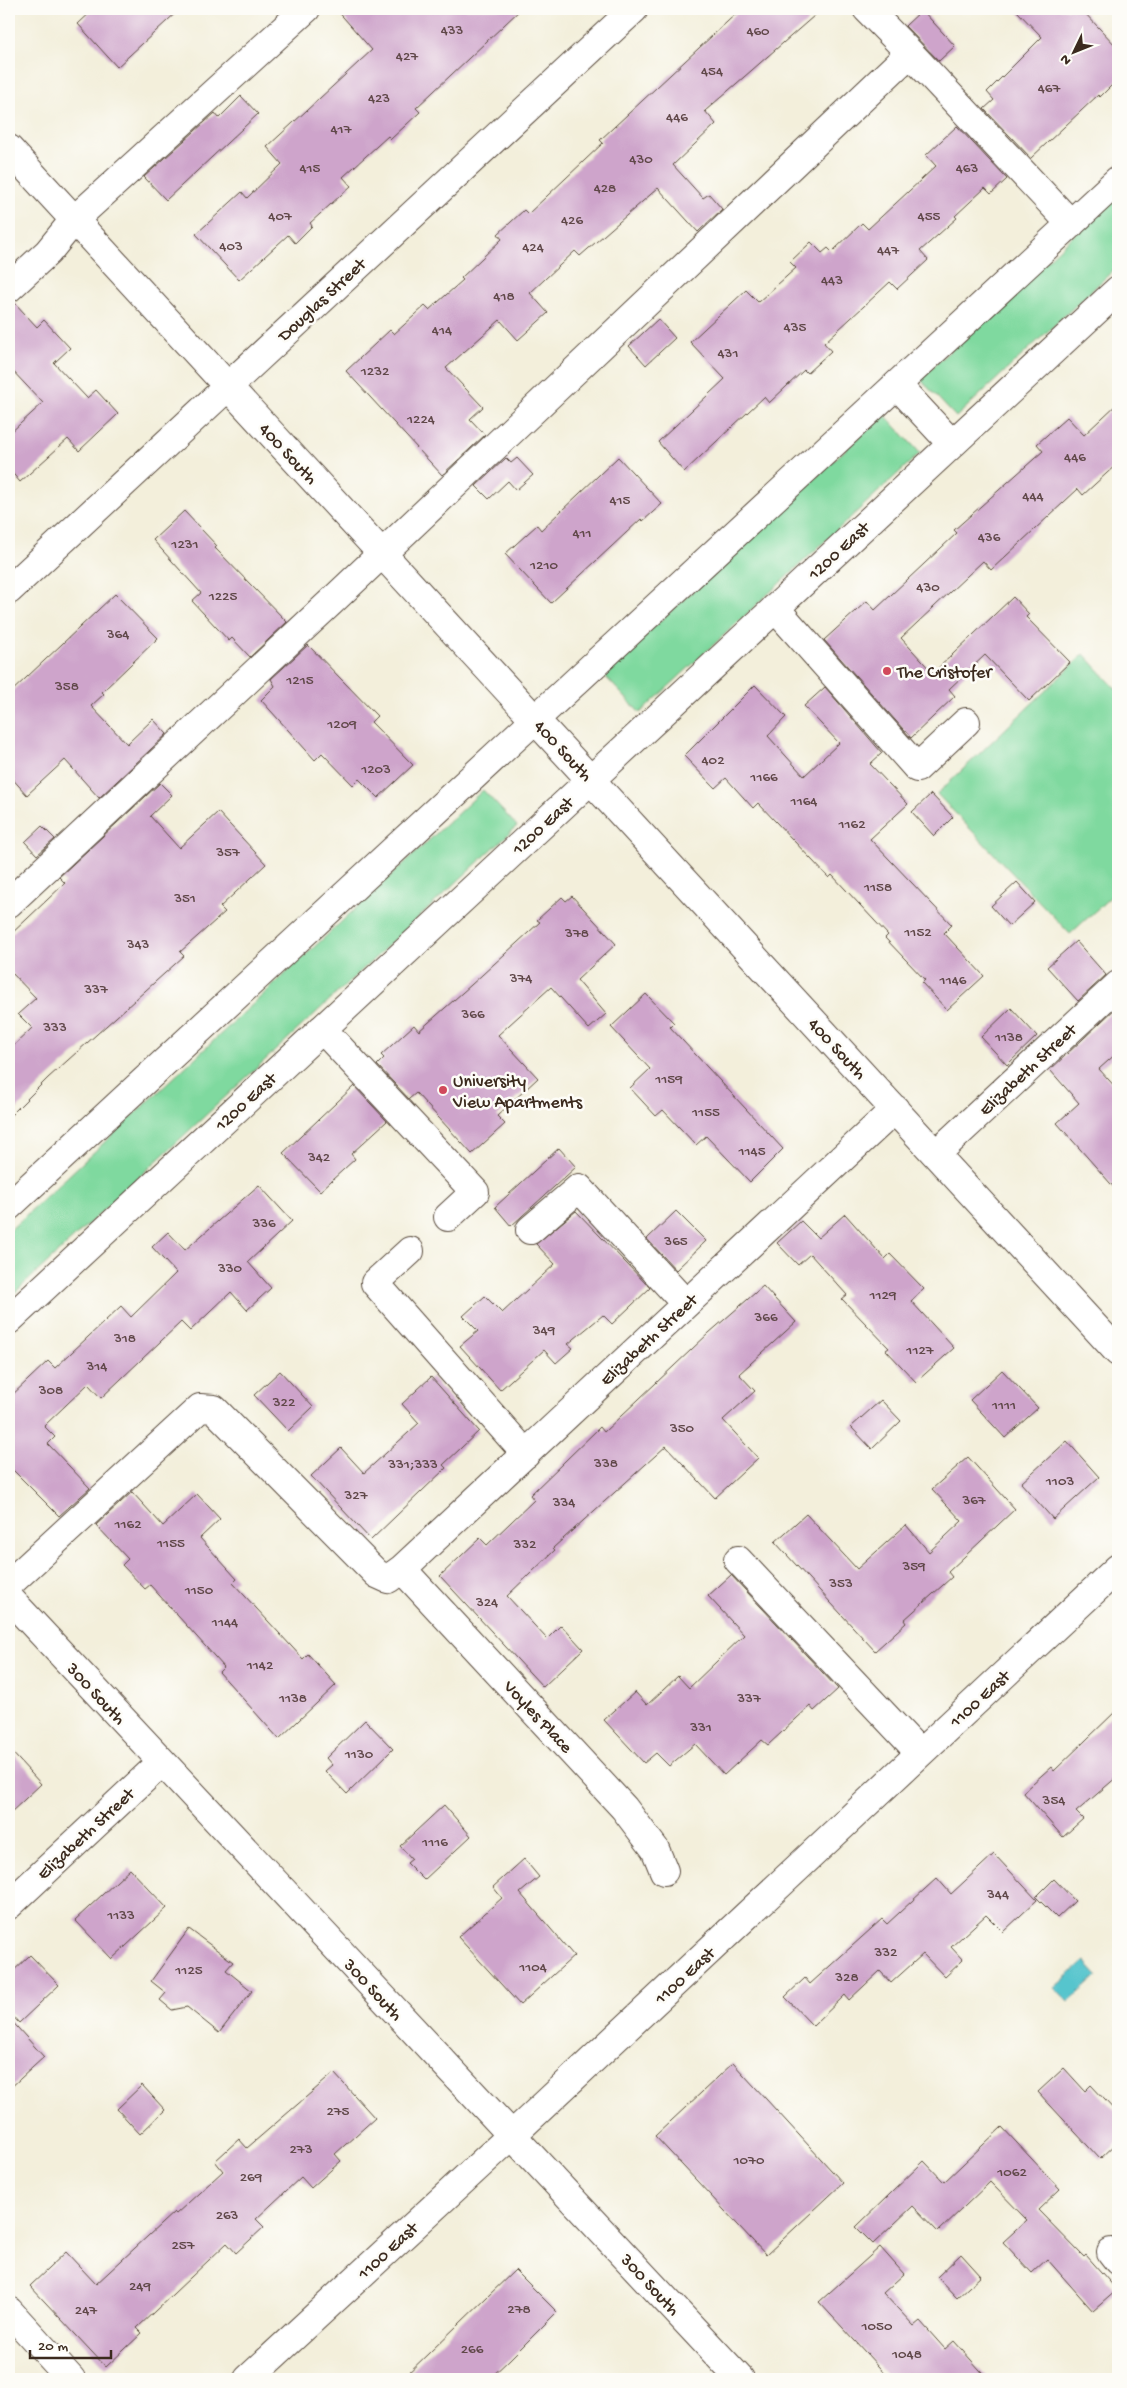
<svg xmlns="http://www.w3.org/2000/svg" width="1127" height="2388" font-family="'Gochi Hand',sans-serif">
<rect width="100%" height="100%" fill="#fdfcf7"/>
<filter id="ink" filterUnits="userSpaceOnUse"><feTurbulence type="fractalNoise" baseFrequency=".02" numOctaves="2"/><feDisplacementMap in="SourceGraphic" scale="10" xChannelSelector="R" yChannelSelector="G"/><feConvolveMatrix kernelMatrix="1 2 1 2 8 2 1 2 1" color-interpolation-filters="sRGB"/></filter>
<filter id="wash" filterUnits="userSpaceOnUse"><feTurbulence type="fractalNoise" baseFrequency=".0096" numOctaves="4" result="noise"/><feDisplacementMap in="SourceGraphic" scale="20" xChannelSelector="R" yChannelSelector="G"/><feGaussianBlur stdDeviation="1.12" result="paint"/><feColorMatrix in="noise" values="0 0 0 0 0 0 0 0 0 0 0 0 0 0 0 0 0 1.4 0 .05"/><feComposite in="paint" operator="in"/></filter>
<g filter="url(#wash)">
<rect width="100%" height="100%" fill="#f3efdb"/>
<path fill="#7fd99f" stroke="#5d825e" d="M 1118,194 L 1118,266 L 956,417 L 920,379 Z
M 884,414 L 920,453 L 640,713 L 603,674 Z
M 1084,654 L 1118,691 L 1118,890 L 1070,934 L 937,794 Z
M 483,790 L 517,826 L 9,1298 L 9,1231 Z"/>
<path fill="#57c5cd" stroke="#497876" d="M 1085,1961 L 1098,1975 L 1068,2002 L 1054,1988 Z"/>
<g id="blocks">
<path fill="#cea4cb" d="M 94,9 L 180,9 L 117,67 L 78,24 Z
M 336,9 L 521,9 L 416,108 L 420,112 L 391,139 L 388,136 L 343,177 L 351,186 L 310,223 L 312,226 L 295,243 L 288,235 L 239,280 L 196,234 L 242,192 L 247,198 L 282,164 L 267,147 L 372,50 Z
M 741,9 L 822,9 L 705,111 L 716,124 L 673,165 L 703,198 L 709,194 L 722,209 L 698,232 L 658,188 L 580,256 L 575,251 L 530,293 L 548,313 L 518,340 L 500,320 L 446,368 L 483,407 L 470,419 L 485,435 L 442,475 L 346,371 L 390,330 L 394,334 L 425,306 L 429,310 L 463,280 L 461,278 L 502,239 L 498,234 L 524,210 L 528,214 L 603,143 L 600,140 Z
M 1015,9 L 1081,9 L 1118,48 L 1118,79 L 1100,97 L 1098,95 L 1031,158 L 984,109 L 994,100 L 987,92 L 1042,37 Z
M 922,10 L 955,46 L 939,61 L 905,26 Z
M 241,96 L 258,114 L 166,200 L 144,177 L 215,113 L 219,118 Z
M 957,126 L 1007,179 L 991,194 L 985,188 L 955,216 L 957,218 L 920,251 L 928,260 L 897,289 L 890,282 L 824,343 L 831,351 L 807,373 L 804,370 L 769,403 L 764,397 L 684,472 L 658,442 L 725,379 L 690,342 L 746,290 L 758,302 L 796,268 L 790,262 L 811,242 L 822,253 L 828,248 L 832,252 L 862,223 L 868,229 L 936,166 L 926,155 Z
M 14,302 L 37,327 L 44,320 L 70,348 L 54,363 L 87,398 L 96,390 L 118,414 L 79,451 L 68,439 L 20,482 L 9,469 L 9,434 L 43,403 L 9,367 L 9,303 Z
M 658,319 L 675,338 L 646,365 L 629,346 Z
M 1118,403 L 1118,463 L 1083,495 L 1078,489 L 991,570 L 983,561 L 901,638 L 933,673 L 1013,597 L 1029,614 L 1026,617 L 1070,662 L 1029,701 L 985,655 L 949,689 L 955,696 L 911,738 L 824,640 L 867,601 L 875,610 L 957,533 L 954,530 L 1043,451 L 1037,444 L 1067,417 L 1084,435 Z
M 618,457 L 662,504 L 643,521 L 641,519 L 551,603 L 505,554 L 537,525 L 541,530 Z
M 506,458 L 511,463 L 517,458 L 533,475 L 516,490 L 508,481 L 489,499 L 476,486 Z
M 184,511 L 217,546 L 215,548 L 287,622 L 250,657 L 232,638 L 229,641 L 192,601 L 201,593 L 153,540 Z
M 115,594 L 158,638 L 102,692 L 104,694 L 91,706 L 127,744 L 153,719 L 167,734 L 99,798 L 65,760 L 27,795 L 9,775 L 9,694 Z
M 308,645 L 377,716 L 371,722 L 413,765 L 378,798 L 359,779 L 353,785 L 322,753 L 315,760 L 261,700 L 275,686 L 271,679 Z
M 755,685 L 786,717 L 768,736 L 804,776 L 839,743 L 804,706 L 825,687 L 882,753 L 870,764 L 908,804 L 870,839 L 952,925 L 944,933 L 984,976 L 947,1010 L 922,983 L 925,980 L 885,938 L 888,935 L 832,875 L 829,878 L 758,803 L 753,808 L 726,778 L 715,788 L 684,756 Z
M 160,783 L 172,795 L 150,816 L 179,848 L 218,812 L 266,864 L 220,907 L 225,912 L 180,952 L 184,956 L 48,1078 L 9,1117 L 9,1050 L 32,1028 L 18,1014 L 36,998 L 9,970 L 9,936 L 65,883 L 59,877 Z
M 931,794 L 953,817 L 934,836 L 912,812 Z
M 42,826 L 55,839 L 37,855 L 25,842 Z
M 1017,882 L 1035,902 L 1009,926 L 991,906 Z
M 572,896 L 616,944 L 577,980 L 606,1014 L 589,1029 L 551,987 L 498,1035 L 538,1078 L 497,1116 L 505,1124 L 472,1154 L 416,1093 L 409,1099 L 377,1065 L 384,1058 L 381,1055 L 414,1025 L 419,1031 L 471,985 L 540,922 L 537,920 L 562,897 L 566,901 Z
M 1076,941 L 1106,975 L 1078,1001 L 1047,967 Z
M 646,994 L 674,1023 L 670,1027 L 783,1149 L 750,1182 L 706,1136 L 696,1145 L 663,1110 L 656,1116 L 630,1088 L 650,1069 L 611,1027 Z
M 1118,1006 L 1118,1052 L 1099,1069 L 1118,1090 L 1118,1192 L 1057,1123 L 1079,1103 L 1050,1070 Z
M 1011,1008 L 1037,1036 L 1007,1065 L 981,1037 Z
M 354,1086 L 387,1121 L 351,1154 L 355,1159 L 320,1191 L 283,1153 Z
M 559,1148 L 576,1167 L 511,1226 L 495,1207 Z
M 259,1185 L 292,1221 L 248,1262 L 271,1288 L 247,1310 L 231,1292 L 190,1331 L 181,1322 L 101,1398 L 88,1384 L 44,1426 L 55,1437 L 48,1444 L 90,1488 L 59,1516 L 9,1466 L 9,1398 L 48,1361 L 55,1368 L 121,1306 L 131,1317 L 176,1273 L 152,1247 L 168,1232 L 185,1250 Z
M 576,1211 L 650,1288 L 612,1324 L 603,1315 L 568,1344 L 573,1348 L 556,1363 L 544,1350 L 500,1390 L 460,1346 L 478,1331 L 463,1316 L 485,1296 L 502,1313 L 555,1264 L 536,1244 Z
M 676,1211 L 706,1241 L 676,1270 L 647,1239 Z
M 845,1214 L 885,1259 L 890,1254 L 924,1289 L 911,1301 L 954,1348 L 916,1382 L 886,1350 L 889,1348 L 842,1299 L 847,1295 L 810,1254 L 798,1265 L 777,1243 L 801,1221 L 818,1238 Z
M 763,1286 L 796,1322 L 739,1374 L 755,1391 L 723,1420 L 758,1458 L 715,1498 L 666,1446 L 553,1548 L 555,1550 L 507,1596 L 547,1639 L 561,1625 L 583,1649 L 543,1687 L 440,1576 L 480,1538 L 487,1545 L 534,1500 L 530,1495 L 600,1427 L 604,1432 L 709,1333 Z
M 1002,1370 L 1038,1408 L 1005,1438 L 970,1400 Z
M 280,1371 L 313,1407 L 288,1431 L 254,1395 Z
M 431,1377 L 479,1431 L 443,1465 L 446,1468 L 371,1540 L 311,1476 L 341,1448 L 364,1473 L 419,1423 L 402,1404 Z
M 881,1400 L 901,1421 L 872,1449 L 851,1427 Z
M 1067,1441 L 1099,1477 L 1053,1519 L 1021,1483 Z
M 968,1457 L 1015,1509 L 948,1572 L 952,1577 L 904,1620 L 906,1623 L 875,1651 L 775,1542 L 806,1514 L 857,1569 L 906,1525 L 929,1552 L 962,1521 L 932,1489 Z
M 132,1492 L 163,1526 L 197,1494 L 220,1519 L 200,1538 L 237,1579 L 233,1583 L 303,1659 L 308,1654 L 336,1685 L 279,1739 L 219,1672 L 224,1667 L 150,1585 L 145,1589 L 122,1565 L 128,1559 L 96,1525 Z
M 731,1575 L 838,1689 L 814,1711 L 810,1706 L 768,1745 L 762,1740 L 724,1775 L 695,1744 L 669,1766 L 656,1753 L 644,1763 L 604,1720 L 635,1692 L 647,1705 L 678,1676 L 689,1688 L 744,1635 L 708,1596 Z
M 1118,1709 L 1118,1776 L 1076,1812 L 1083,1819 L 1063,1837 L 1023,1792 L 1051,1767 L 1054,1771 Z
M 365,1720 L 393,1749 L 347,1794 L 325,1771 L 332,1765 L 326,1758 Z
M 9,1749 L 41,1784 L 9,1814 Z
M 444,1805 L 471,1836 L 424,1880 L 407,1863 L 412,1859 L 400,1846 Z
M 994,1854 L 1037,1900 L 1003,1932 L 986,1915 L 951,1947 L 963,1960 L 945,1977 L 923,1954 L 891,1983 L 880,1971 L 849,2000 L 845,1995 L 813,2026 L 785,1997 L 805,1978 L 810,1984 L 882,1919 L 887,1924 L 937,1878 L 951,1894 Z
M 524,1859 L 539,1877 L 520,1893 L 574,1956 L 520,2005 L 458,1937 L 502,1898 L 493,1887 Z
M 130,1869 L 167,1908 L 112,1959 L 75,1920 Z
M 1054,1879 L 1075,1901 L 1057,1918 L 1036,1897 Z
M 189,1929 L 233,1962 L 226,1970 L 252,1991 L 219,2033 L 187,2007 L 172,2010 L 160,2000 L 166,1993 L 151,1981 Z
M 30,1955 L 59,1985 L 19,2023 L 9,2012 L 9,1975 Z
M 9,2018 L 44,2057 L 9,2089 Z
M 733,2063 L 843,2183 L 766,2255 L 655,2136 Z
M 1064,2068 L 1085,2091 L 1091,2085 L 1118,2114 L 1118,2142 L 1100,2159 L 1038,2092 Z
M 334,2073 L 375,2118 L 335,2154 L 341,2161 L 311,2188 L 301,2177 L 256,2219 L 264,2227 L 236,2253 L 227,2243 L 137,2328 L 142,2333 L 106,2367 L 30,2286 L 66,2252 L 96,2284 L 174,2212 L 176,2214 L 223,2171 L 215,2161 L 239,2139 L 247,2148 Z
M 142,2085 L 165,2110 L 140,2134 L 117,2109 Z
M 1002,2127 L 1060,2189 L 1038,2210 L 1084,2257 L 1086,2255 L 1117,2290 L 1093,2311 L 1047,2259 L 1032,2273 L 1003,2242 L 1027,2220 L 990,2182 L 938,2232 L 913,2206 L 873,2244 L 856,2227 L 924,2161 L 944,2182 Z
M 880,2247 L 904,2274 L 883,2293 L 914,2326 L 920,2321 L 945,2349 L 954,2341 L 988,2379 L 890,2379 L 819,2302 Z
M 961,2254 L 981,2276 L 957,2298 L 937,2277 Z
M 515,2270 L 557,2312 L 510,2359 L 489,2379 L 402,2379 Z"/>
</g>
</g>
<g filter="url(#ink)">
<use href="#blocks" fill-opacity="0" stroke="#57483a" stroke-width="1"/>
<g fill="none" stroke-linecap="round" stroke-linejoin="round">
<g stroke="#57483a" stroke-width="30">
<path id="minor" d="M 867,9 L 910,53
M 9,149 L 1118,1352
M 9,288 L 48,252 L 74,220 L 306,9
M 897,385 L 952,444
M 9,590 L 634,9
M 775,608 L 917,768 L 966,722
M 9,903 L 331,602 L 910,53 L 1071,224
M 322,1029 L 475,1192 L 448,1217
M 936,1154 L 1118,985
M 9,1206 L 1118,180
M 530,1230 L 579,1188 L 686,1304
M 410,1251 L 375,1283 L 526,1454
M 9,1320 L 1118,290
M 738,1560 L 920,1753
M 402,1569 L 624,1808 L 655,1849 L 664,1871
M 9,1584 L 200,1408 L 214,1409 L 377,1574 L 388,1579 L 402,1569 L 895,1109
M 9,1598 L 740,2379
M 9,1905 L 162,1762
M 1111,2252 L 1118,2261
M 9,2311 L 71,2379
M 248,2379 L 511,2136 L 1118,1568"/>
</g>
<use href="#minor" stroke="#fff" stroke-width="28"/>
</g>
</g>
<g fill="#d1495b" stroke="#fdfcf7" stroke-width="2">
<circle cx="887" cy="671" r="5"/>
<circle cx="443" cy="1090" r="5"/>
</g>
<g text-anchor="middle" stroke-width="5" stroke-linejoin="round" paint-order="stroke">
<g font-size="15" fill="#604849">
<text x="452" y="34">433</text>
<text x="758" y="35">460</text>
<text x="407" y="60">427</text>
<text x="712" y="75">454</text>
<text x="1049" y="92">467</text>
<text x="379" y="102">423</text>
<text x="677" y="121">446</text>
<text x="341" y="133">417</text>
<text x="641" y="163">430</text>
<text x="310" y="172">415</text>
<text x="967" y="172">463</text>
<text x="605" y="192">428</text>
<text x="280" y="220">407</text>
<text x="929" y="220">455</text>
<text x="572" y="224">426</text>
<text x="231" y="250">403</text>
<text x="533" y="251">424</text>
<text x="888" y="254">447</text>
<text x="832" y="284">443</text>
<text x="504" y="300">418</text>
<text x="795" y="331">435</text>
<text x="442" y="334">414</text>
<text x="728" y="357">431</text>
<text x="375" y="375">1232</text>
<text x="421" y="423">1224</text>
<text x="1075" y="461">446</text>
<text x="1033" y="500">444</text>
<text x="620" y="504">415</text>
<text x="582" y="537">411</text>
<text x="989" y="541">436</text>
<text x="185" y="548">1231</text>
<text x="544" y="569">1210</text>
<text x="928" y="591">430</text>
<text x="223" y="600">1225</text>
<text x="118" y="638">364</text>
<text x="300" y="684">1215</text>
<text x="67" y="690">358</text>
<text x="342" y="728">1209</text>
<text x="713" y="764">402</text>
<text x="376" y="773">1203</text>
<text x="764" y="781">1166</text>
<text x="804" y="805">1164</text>
<text x="852" y="828">1162</text>
<text x="228" y="856">357</text>
<text x="878" y="891">1158</text>
<text x="185" y="902">351</text>
<text x="918" y="936">1152</text>
<text x="577" y="937">378</text>
<text x="138" y="948">343</text>
<text x="521" y="982">374</text>
<text x="953" y="984">1146</text>
<text x="96" y="993">337</text>
<text x="473" y="1018">366</text>
<text x="55" y="1031">333</text>
<text x="1009" y="1041">1138</text>
<text x="669" y="1083">1159</text>
<text x="706" y="1116">1155</text>
<text x="752" y="1155">1145</text>
<text x="319" y="1161">342</text>
<text x="264" y="1227">336</text>
<text x="676" y="1245">365</text>
<text x="230" y="1272">330</text>
<text x="883" y="1299">1129</text>
<text x="766" y="1321">366</text>
<text x="544" y="1334">349</text>
<text x="125" y="1342">318</text>
<text x="920" y="1354">1127</text>
<text x="97" y="1370">314</text>
<text x="51" y="1394">308</text>
<text x="284" y="1406">322</text>
<text x="1004" y="1409">1111</text>
<text x="682" y="1432">350</text>
<text x="606" y="1467">338</text>
<text x="413" y="1468">331;333</text>
<text x="1060" y="1485">1103</text>
<text x="356" y="1499">327</text>
<text x="974" y="1504">367</text>
<text x="564" y="1506">334</text>
<text x="128" y="1528">1162</text>
<text x="171" y="1547">1155</text>
<text x="525" y="1548">332</text>
<text x="914" y="1570">359</text>
<text x="841" y="1587">353</text>
<text x="199" y="1594">1150</text>
<text x="487" y="1606">324</text>
<text x="225" y="1626">1144</text>
<text x="260" y="1669">1142</text>
<text x="293" y="1702">1138</text>
<text x="749" y="1702">337</text>
<text x="701" y="1731">331</text>
<text x="359" y="1758">1130</text>
<text x="1054" y="1804">354</text>
<text x="435" y="1846">1116</text>
<text x="998" y="1898">344</text>
<text x="121" y="1919">1133</text>
<text x="886" y="1956">332</text>
<text x="533" y="1971">1104</text>
<text x="189" y="1974">1125</text>
<text x="847" y="1981">328</text>
<text x="338" y="2115">275</text>
<text x="301" y="2153">273</text>
<text x="749" y="2164">1070</text>
<text x="1012" y="2176">1062</text>
<text x="251" y="2181">269</text>
<text x="227" y="2219">263</text>
<text x="183" y="2249">257</text>
<text x="140" y="2290">249</text>
<text x="519" y="2313">278</text>
<text x="86" y="2314">247</text>
<text x="877" y="2330">1050</text>
<text x="472" y="2353">266</text>
<text x="907" y="2358">1048</text>
</g>
<g font-size="18" fill="#3b2a1e" stroke="#fdfcf7">
<text transform="translate(321 299) rotate(-43)" y="6">Douglas Street</text>
<text transform="translate(289 453) rotate(47)" y="6">400 South</text>
<text transform="translate(838 550) rotate(-43)" y="6">1200 East</text>
<text transform="translate(564 750) rotate(47)" y="6">400 South</text>
<text transform="translate(542 825) rotate(-43)" y="6">1200 East</text>
<text transform="translate(838 1048) rotate(47)" y="6">400 South</text>
<text transform="translate(1027 1069) rotate(-43)" y="6">Elizabeth Street</text>
<text transform="translate(245 1101) rotate(-43)" y="6">1200 East</text>
<text transform="translate(648 1339) rotate(-43)" y="6">Elizabeth Street</text>
<text transform="translate(97 1693) rotate(47)" y="6">300 South</text>
<text transform="translate(979 1698) rotate(-43)" y="6">1100 East</text>
<text transform="translate(539 1716) rotate(47)" y="6">Voyles Place</text>
<text transform="translate(85 1833) rotate(-43)" y="6">Elizabeth Street</text>
<text transform="translate(684 1975) rotate(-43)" y="6">1100 East</text>
<text transform="translate(374 1989) rotate(47)" y="6">300 South</text>
<text transform="translate(387 2250) rotate(-43)" y="6">1100 East</text>
<text transform="translate(651 2284) rotate(47)" y="6">300 South</text>
</g>
<g font-size="18" fill="#3b2a1e" stroke="#fdfcf7" text-anchor="start">
<text x="897" y="677">The Cristofer</text>
<text x="453" y="1086">University<tspan x="453" dy="21">View Apartments</tspan></text>
</g>
</g>
<rect width="1127" height="2388" fill="none" stroke="#fdfcf7" stroke-width="30"/>
<g transform="translate(1074 52) rotate(227)" stroke="#fdfcf7" stroke-width="4" paint-order="stroke">
<path d="M0-4L9 19L0 12L-9 19Z" fill="#3b2a1e"/>
<text y="-8" font-size="14" font-weight="bold" text-anchor="middle" fill="#3b2a1e">N</text>
</g>
<path d="M30 2350v8h81v-8" fill="none" stroke="#3b2a1e" stroke-width="2.5"/>
<text x="38" y="2350" font-size="15" fill="#3b2a1e" stroke="#fdfcf7" stroke-width="4" paint-order="stroke">20 m</text>
</svg>
